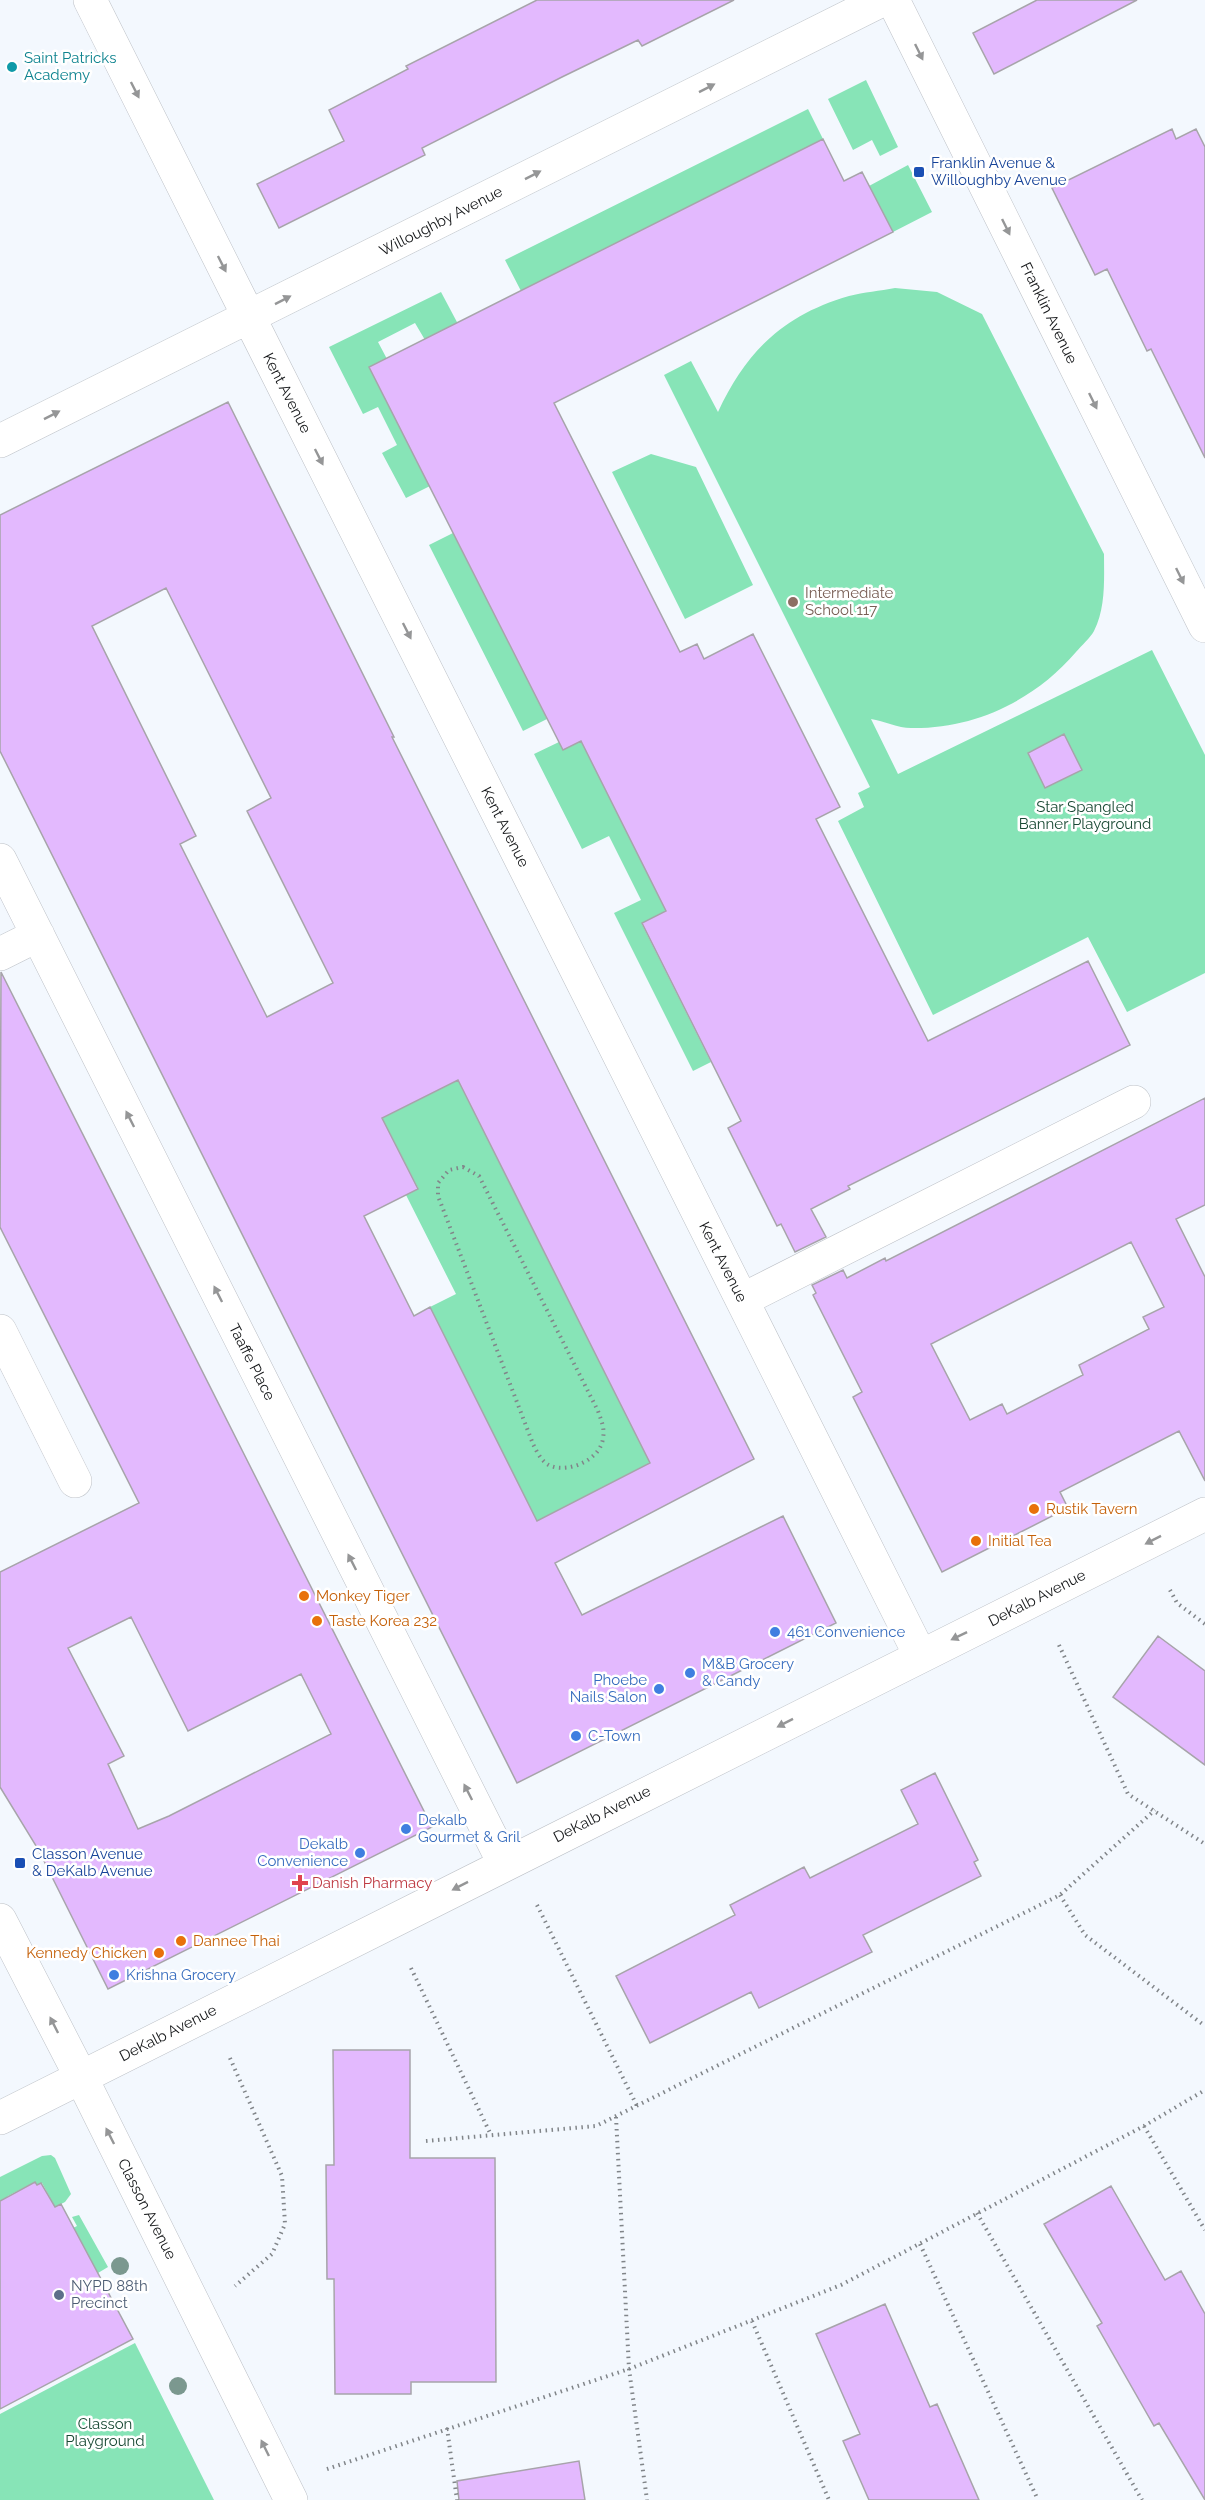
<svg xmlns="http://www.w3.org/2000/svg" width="1205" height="2500" font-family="Raleway,sans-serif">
<rect width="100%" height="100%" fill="#f3f8fe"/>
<path fill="#87e4b7" d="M 866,80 L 898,147 L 880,156 L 872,140 L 853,150 L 828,99 Z
M 808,109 L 823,139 L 521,291 L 505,260 Z
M 908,165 L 932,212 L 893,232 L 869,186 Z
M 895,288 L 937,292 L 982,314 L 1104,554 C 1104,579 1106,607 1094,631 C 1090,638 1082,645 1076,652 C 1035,700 975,729 911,728 C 898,728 884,721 871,719 L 898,774 L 1152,650 L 1205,755 L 1205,973 L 1127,1012 L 1088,937 L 933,1015 L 838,821 L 864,807 L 858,793 L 870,787 L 664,375 L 691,361 L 718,412 C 746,352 783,315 849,296 C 864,292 880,291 895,288 Z
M 441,292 L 458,324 L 425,340 L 415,323 L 378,342 L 387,359 L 430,486 L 406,498 L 382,453 L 397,445 L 378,407 L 363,414 L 329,347 Z
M 651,454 L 696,467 L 753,585 L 685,619 L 612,472 Z
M 453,533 L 547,719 L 523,731 L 429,545 Z
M 581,741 L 666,911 L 642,924 L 711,1062 L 693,1071 L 614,913 L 641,900 L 609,836 L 582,849 L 534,754 L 559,742 L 563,750 Z
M 458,1080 L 650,1463 L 537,1521 L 430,1307 L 456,1294 L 406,1195 L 418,1188 L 382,1118 Z
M 51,2155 L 55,2158 L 71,2194 L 65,2202 L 55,2207 L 42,2183 L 37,2185 L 35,2182 L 8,2196 L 0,2205 L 0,2177 L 42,2156 Z
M 79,2215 L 108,2267 L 98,2273 L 67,2231 L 77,2226 L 72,2217 Z
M 135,2343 L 214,2500 L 0,2500 L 0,2414 Z"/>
<path fill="#e3b9fe" stroke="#a7a4aa" stroke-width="1.5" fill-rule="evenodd" d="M 537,0 L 734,0 L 642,46 L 638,40 L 562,77 L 422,148 L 425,155 L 279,228 L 257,184 L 344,141 L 329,110 L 408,69 L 406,66 Z
M 1037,0 L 1137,0 L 994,74 L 973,33 Z
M 1172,129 L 1176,139 L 1196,129 L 1205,147 L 1205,458 L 1151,349 L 1147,351 L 1107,269 L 1095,275 L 1052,188 Z
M 823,139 L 844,181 L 862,172 L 893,232 L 554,403 L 680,652 L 697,644 L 704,659 L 753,634 L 840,807 L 816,819 L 928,1041 L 1088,961 L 1130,1045 L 848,1186 L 850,1189 L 811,1209 L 826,1237 L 795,1252 L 781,1224 L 777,1226 L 728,1128 L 741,1121 L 642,923 L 666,911 L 581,741 L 563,750 L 369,367 Z
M 228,402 L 394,737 L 392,737 L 754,1459 L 555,1563 L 582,1615 L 783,1516 L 836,1623 L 517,1783 L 0,751 L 0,515 ZM 166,588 L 271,798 L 247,811 L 333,983 L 267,1017 L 180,844 L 196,836 L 92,626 ZM 458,1080 L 650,1463 L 537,1521 L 430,1307 L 414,1316 L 364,1216 L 418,1189 L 382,1118 Z
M 1064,734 L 1082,770 L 1045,788 L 1028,753 Z
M 1,972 L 432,1827 L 108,1989 L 38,1849 L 0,1787 L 0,1572 L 139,1503 L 0,1227 ZM 131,1617 L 188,1731 L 301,1674 L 331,1734 L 169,1816 L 138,1829 L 108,1764 L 124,1756 L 68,1648 Z
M 1205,1098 L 1205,1205 L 1176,1219 L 1205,1277 L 1205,1481 L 1179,1431 L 1060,1492 L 1068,1508 L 942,1572 L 853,1397 L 862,1392 L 813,1295 L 816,1293 L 812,1285 L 843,1270 L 847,1278 L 885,1258 L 886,1261 ZM 1131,1242 L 1164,1307 L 1143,1317 L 1149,1329 L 1079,1365 L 1083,1375 L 1007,1414 L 1002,1404 L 970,1420 L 931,1344 Z
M 1158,1636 L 1205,1671 L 1205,1765 L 1113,1697 Z
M 935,1773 L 978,1860 L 974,1862 L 981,1876 L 863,1935 L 872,1952 L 759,2008 L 751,1992 L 650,2043 L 616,1976 L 735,1915 L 730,1905 L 804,1867 L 810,1878 L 918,1824 L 901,1790 Z
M 333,2050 L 410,2050 L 410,2158 L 495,2158 L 496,2382 L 411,2382 L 411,2394 L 335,2394 L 334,2279 L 327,2279 L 326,2165 L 334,2165 Z
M 35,2182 L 37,2185 L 41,2183 L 55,2207 L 61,2204 L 133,2339 L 0,2409 L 0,2201 Z
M 1111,2186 L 1165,2280 L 1181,2271 L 1205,2314 L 1205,2500 L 1159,2423 L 1154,2426 L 1097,2326 L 1102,2323 L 1044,2224 Z
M 885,2304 L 930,2407 L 937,2404 L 979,2500 L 869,2500 L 843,2441 L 860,2434 L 816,2334 Z
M 579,2461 L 585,2500 L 459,2500 L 457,2481 Z"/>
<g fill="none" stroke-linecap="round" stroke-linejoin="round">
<g stroke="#bdc1c7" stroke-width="34">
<path id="minor" d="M 90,0 L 920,1655
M 893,0 L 1205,626
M 0,441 L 882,0
M 0,860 L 504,1863
M 0,954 L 38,935
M 742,1300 L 1134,1102
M 0,1331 L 75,1481
M 0,1920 L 81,2077 L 291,2500"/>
</g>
<g stroke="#bdc1c7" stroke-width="34">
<path id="major" d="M 0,2118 L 1205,1514"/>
</g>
<path stroke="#818589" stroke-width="4" stroke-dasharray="1.5 4.5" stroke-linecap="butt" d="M 463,1167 L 479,1176 L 598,1411 C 601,1420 605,1428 603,1438 C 601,1459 570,1473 551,1466 C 542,1463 537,1452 533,1444 L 438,1196 L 438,1183 L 449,1170 Z
M 1170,1590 L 1177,1603 L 1205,1624
M 1059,1645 L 1128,1794 L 1205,1844
M 1060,1895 L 1085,1935 L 1205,2026
M 537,1905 L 637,2106
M 411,1968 L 491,2135
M 230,2058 L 282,2176 L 285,2224 L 272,2254 L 235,2286
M 616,2117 L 629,2369 L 647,2500
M 1144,2126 L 1205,2230
M 426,2141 L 596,2126 L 1060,1895 L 1155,1810
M 977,2213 L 1142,2500
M 920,2244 L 1038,2500
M 752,2321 L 829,2500
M 447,2428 L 457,2500
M 327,2469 L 629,2369 L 841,2285 L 1144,2126 L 1205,2090"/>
<use href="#minor" stroke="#fff" stroke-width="33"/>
<use href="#major" stroke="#fff" stroke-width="33"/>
</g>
<g fill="#7b988f">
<circle cx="120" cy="2266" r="9"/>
<circle cx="178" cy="2386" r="9"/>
</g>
<defs><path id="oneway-solid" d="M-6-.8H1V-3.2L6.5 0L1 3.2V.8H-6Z" transform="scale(1.5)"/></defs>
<g fill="#959697">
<use href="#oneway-solid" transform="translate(919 52) rotate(64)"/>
<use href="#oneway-solid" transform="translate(707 88) rotate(-27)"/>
<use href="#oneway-solid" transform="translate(135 90) rotate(63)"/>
<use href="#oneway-solid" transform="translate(533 175) rotate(-27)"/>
<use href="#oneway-solid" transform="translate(1006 227) rotate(64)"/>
<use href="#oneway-solid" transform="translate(222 264) rotate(63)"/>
<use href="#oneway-solid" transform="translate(283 300) rotate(-27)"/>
<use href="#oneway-solid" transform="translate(1093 401) rotate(64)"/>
<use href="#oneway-solid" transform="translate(52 415) rotate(-27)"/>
<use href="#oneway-solid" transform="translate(319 457) rotate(63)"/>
<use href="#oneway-solid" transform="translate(1180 576) rotate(64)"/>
<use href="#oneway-solid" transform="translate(407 631) rotate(63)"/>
<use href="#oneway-solid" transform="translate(130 1119) rotate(-117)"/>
<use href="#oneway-solid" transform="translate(218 1294) rotate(-117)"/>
<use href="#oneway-solid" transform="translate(1153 1540) rotate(153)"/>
<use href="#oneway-solid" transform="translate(352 1562) rotate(-117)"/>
<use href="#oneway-solid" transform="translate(959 1636) rotate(154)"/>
<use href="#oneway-solid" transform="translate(785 1723) rotate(153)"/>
<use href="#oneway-solid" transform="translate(468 1792) rotate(-117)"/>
<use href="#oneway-solid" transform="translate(460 1886) rotate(153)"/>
<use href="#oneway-solid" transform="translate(54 2025) rotate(-117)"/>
<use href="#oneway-solid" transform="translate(110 2136) rotate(-117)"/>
<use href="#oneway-solid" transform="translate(265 2448) rotate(-116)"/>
</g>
<circle fill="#0f9aa8" stroke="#fff" stroke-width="2" cx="12" cy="67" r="6"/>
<g fill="#1a4fb4" stroke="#fff" stroke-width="2">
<rect x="913" y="166" width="12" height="12" rx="3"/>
<rect x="14" y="1857" width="12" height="12" rx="3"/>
</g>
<circle fill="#8d6e63" stroke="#fff" stroke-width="2" cx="793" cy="602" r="6"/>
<g fill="#e8710a" stroke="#fff" stroke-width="2">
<circle cx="1034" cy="1509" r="6"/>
<circle cx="976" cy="1541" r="6"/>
<circle cx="304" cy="1596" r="6"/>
<circle cx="317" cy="1621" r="6"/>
<circle cx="181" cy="1941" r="6"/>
<circle cx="159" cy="1953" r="6"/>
</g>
<g fill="#3f7fe0" stroke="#fff" stroke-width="2">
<circle cx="775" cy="1632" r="6"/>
<circle cx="690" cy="1673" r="6"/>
<circle cx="659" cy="1689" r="6"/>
<circle cx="576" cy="1736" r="6"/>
<circle cx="406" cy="1829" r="6"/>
<circle cx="360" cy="1853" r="6"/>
<circle cx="114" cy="1975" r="6"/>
</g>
<path fill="#e0444e" stroke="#fff" stroke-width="2" d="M297 1874h6v6h6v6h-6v6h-6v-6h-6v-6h6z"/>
<circle fill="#5c6f8a" stroke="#fff" stroke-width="2" cx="59" cy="2295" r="6"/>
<g text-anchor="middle" stroke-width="5" stroke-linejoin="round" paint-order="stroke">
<g font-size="15" fill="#0d838f" stroke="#fff" text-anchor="start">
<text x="24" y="63">Saint Patricks<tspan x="24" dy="17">Academy</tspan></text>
</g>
<g font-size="15" fill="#164399" stroke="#fff" text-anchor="start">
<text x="931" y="168">Franklin Avenue &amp;<tspan x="931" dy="17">Willoughby Avenue</tspan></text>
<text x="32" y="1859">Classon Avenue<tspan x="32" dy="17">&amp; DeKalb Avenue</tspan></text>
</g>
<g font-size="15" fill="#141618" stroke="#fff">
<text transform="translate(441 221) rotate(-27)" y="5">Willoughby Avenue</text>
<text transform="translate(1049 313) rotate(64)" y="5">Franklin Avenue</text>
<text transform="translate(287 393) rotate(63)" y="5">Kent Avenue</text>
<text transform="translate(505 827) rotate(63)" y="5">Kent Avenue</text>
<text transform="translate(723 1262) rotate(63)" y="5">Kent Avenue</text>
<text transform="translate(252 1362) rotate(63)" y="5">Taaffe Place</text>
<text transform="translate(1037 1598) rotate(-27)" y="5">DeKalb Avenue</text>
<text transform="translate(602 1814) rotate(-27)" y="5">DeKalb Avenue</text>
<text transform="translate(168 2033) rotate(-27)" y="5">DeKalb Avenue</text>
<text transform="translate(147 2209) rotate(63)" y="5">Classon Avenue</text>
</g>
<g font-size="15" fill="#785e54" stroke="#fff" text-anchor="start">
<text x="805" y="598">Intermediate<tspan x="805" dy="17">School 117</tspan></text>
</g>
<g font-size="15" fill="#194934" stroke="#fff">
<text x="1085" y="812">Star Spangled<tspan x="1085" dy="17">Banner Playground</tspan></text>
<text x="105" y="2429">Classon<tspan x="105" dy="17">Playground</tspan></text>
</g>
<g font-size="15" fill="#c56008" stroke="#fff" text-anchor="start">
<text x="1046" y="1514">Rustik Tavern</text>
<text x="988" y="1546">Initial Tea</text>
<text x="316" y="1601">Monkey Tiger</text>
<text x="329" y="1626">Taste Korea 232</text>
<text x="193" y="1946">Dannee Thai</text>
<text x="147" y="1958" text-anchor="end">Kennedy Chicken</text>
</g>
<g font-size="15" fill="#366cbe" stroke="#fff" text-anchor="start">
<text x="787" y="1637">461 Convenience</text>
<text x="702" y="1669">M&amp;B Grocery<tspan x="702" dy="17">&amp; Candy</tspan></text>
<text x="647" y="1685" text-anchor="end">Phoebe<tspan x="647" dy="17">Nails Salon</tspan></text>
<text x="588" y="1741">C-Town</text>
<text x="418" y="1825">Dekalb<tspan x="418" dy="17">Gourmet &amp; Gril</tspan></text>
<text x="348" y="1849" text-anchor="end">Dekalb<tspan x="348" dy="17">Convenience</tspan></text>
<text x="126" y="1980">Krishna Grocery</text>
</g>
<g font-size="15" fill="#be3a42" stroke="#fff" text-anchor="start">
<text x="312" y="1888">Danish Pharmacy</text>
</g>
<g font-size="15" fill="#4e5e75" stroke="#fff" text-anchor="start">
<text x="71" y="2291">NYPD 88th<tspan x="71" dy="17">Precinct</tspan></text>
</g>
</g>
</svg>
